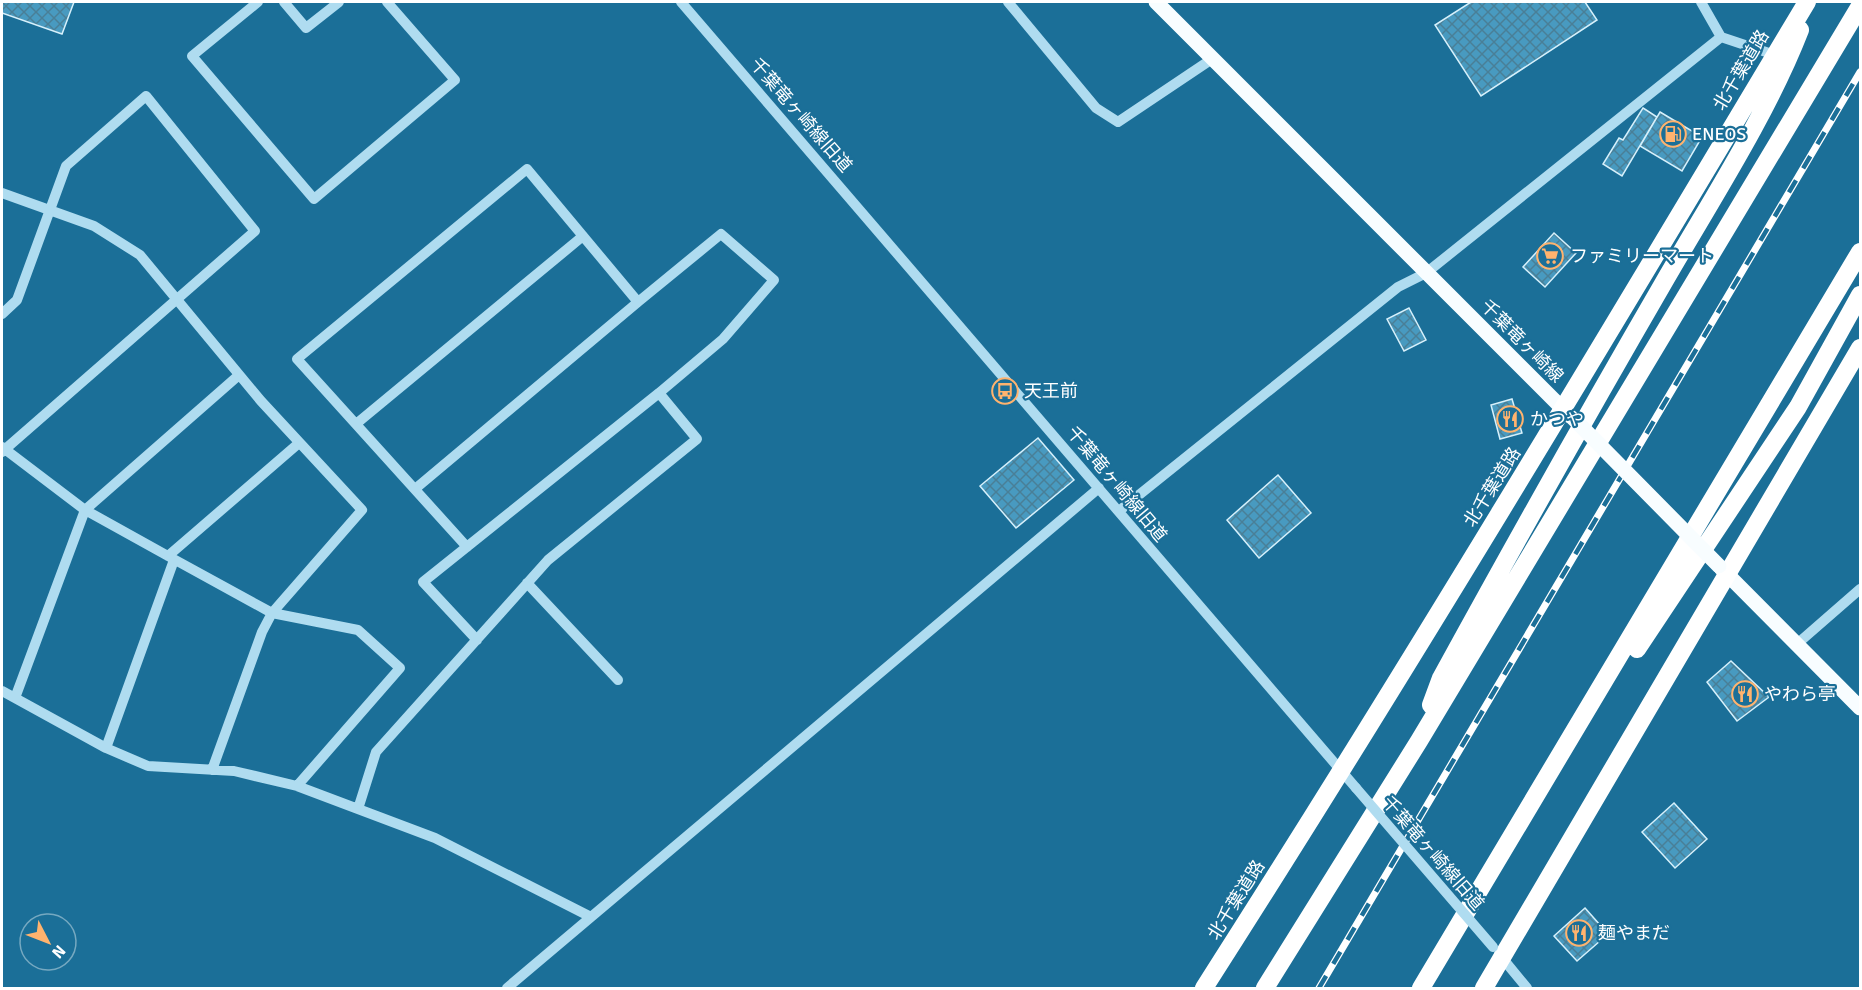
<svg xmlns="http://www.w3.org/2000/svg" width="1862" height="990" font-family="Signika,'Noto Sans JP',sans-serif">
<defs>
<pattern id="building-cross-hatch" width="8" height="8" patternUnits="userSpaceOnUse" patternTransform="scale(1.5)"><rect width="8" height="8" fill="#489ac0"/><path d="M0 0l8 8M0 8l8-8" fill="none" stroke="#497f97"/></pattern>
</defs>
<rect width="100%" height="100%" fill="#1b6f98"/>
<path fill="url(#building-cross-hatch)" stroke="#d6f0fb" stroke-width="1.5" d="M 2,2 L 74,2 L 62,34 L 2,13 Z
M 1471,2 L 1585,2 L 1597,20 L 1481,96 L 1435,25 Z
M 1643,108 L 1657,117 L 1622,176 L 1603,164 L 1619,138 L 1623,140 Z
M 1660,112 L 1702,137 L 1682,171 L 1640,146 Z
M 1554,233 L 1576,253 L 1545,287 L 1523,267 Z
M 1409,308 L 1426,340 L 1404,351 L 1387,319 Z
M 1512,399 L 1522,433 L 1500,439 L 1491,405 Z
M 1038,438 L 1074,480 L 1016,528 L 980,486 Z
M 1278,475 L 1311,513 L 1259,558 L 1227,520 Z
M 1731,661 L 1769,697 L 1737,721 L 1707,682 Z
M 1674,803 L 1707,839 L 1675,868 L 1642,832 Z
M 1585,908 L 1608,934 L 1577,961 L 1554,936 Z"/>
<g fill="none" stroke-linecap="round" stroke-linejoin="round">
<path stroke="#afdcf0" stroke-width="10" d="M 258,2 L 192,56 L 314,199 L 455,80 L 387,2
M 284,2 L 306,28 L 339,2
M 681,2 L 1356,788
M 1008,2 L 1096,108 L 1118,122 L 1212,59
M 1701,2 L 1721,37 L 1775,55
M 2,193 L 94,226 L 140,255 L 261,401 L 362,510 L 272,613 L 262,632 L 212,770
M 638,302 L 721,234 L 774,280 L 723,339 L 659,393
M 2,314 L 17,300 L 66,166 L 146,96 L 255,231 L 2,452
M 356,424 L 583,236
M 2,447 L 85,510 L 168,556 L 272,613 L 358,630 L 400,668 L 297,786
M 415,489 L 638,302 L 527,169 L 297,359 L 467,547
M 1119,511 L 1398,287 L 1426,273 L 1721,37
M 168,556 L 299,443
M 527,583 L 618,680
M 1797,644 L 1860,589
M 2,691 L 106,748 L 148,766 L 234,771 L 297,786 L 435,838 L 591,917
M 15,698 L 85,510 L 239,375
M 106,748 L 174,560
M 358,809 L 376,752 L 548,560 L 697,439 L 659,393 L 423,582 L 477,640
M 1499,954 L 1527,988
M 507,988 L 1099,488"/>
<path stroke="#f8fdff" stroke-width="15" d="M 1156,2 L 1570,416
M 1721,568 L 1860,708"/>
<path stroke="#fff" stroke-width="18" d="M 1637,649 L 1798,407 L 1860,295
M 1431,705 L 1441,678 C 1514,545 1588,413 1664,282 C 1710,202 1767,115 1800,30
M 1204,988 C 1412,663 1609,333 1807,2
M 1265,988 L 1419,741 L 1860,6
M 1421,988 L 1860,252
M 1484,988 L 1860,348"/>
<g stroke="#fff" stroke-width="7">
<path id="rail" d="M 1319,988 L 1860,72"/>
</g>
<use href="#rail" stroke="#1b6f98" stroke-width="4.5" stroke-dasharray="14" stroke-linecap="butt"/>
<path stroke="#afdcf0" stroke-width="10" d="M 1356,788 L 1493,947"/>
<path stroke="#f8fdff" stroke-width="15" d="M 1573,418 L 1719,566"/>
</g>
<defs>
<g id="fuel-ring" transform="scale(1.35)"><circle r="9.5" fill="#1b6f98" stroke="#ffb36e" stroke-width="1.5"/><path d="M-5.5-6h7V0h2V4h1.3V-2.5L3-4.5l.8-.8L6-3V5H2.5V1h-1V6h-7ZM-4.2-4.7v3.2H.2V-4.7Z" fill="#ffb36e"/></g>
<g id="supermarket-ring" transform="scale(1.35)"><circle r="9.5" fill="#1b6f98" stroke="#ffb36e" stroke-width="1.5"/><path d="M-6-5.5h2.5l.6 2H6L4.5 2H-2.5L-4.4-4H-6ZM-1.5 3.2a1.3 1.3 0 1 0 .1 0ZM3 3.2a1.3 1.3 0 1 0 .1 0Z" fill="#ffb36e"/></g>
<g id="bus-ring" transform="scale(1.35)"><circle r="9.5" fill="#1b6f98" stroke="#ffb36e" stroke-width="1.5"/><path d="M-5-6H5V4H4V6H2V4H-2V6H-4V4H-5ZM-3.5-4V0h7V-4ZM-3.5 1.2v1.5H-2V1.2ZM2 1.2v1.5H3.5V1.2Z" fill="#ffb36e"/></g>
<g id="restaurant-ring" transform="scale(1.35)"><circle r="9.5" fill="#1b6f98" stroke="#ffb36e" stroke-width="1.5"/><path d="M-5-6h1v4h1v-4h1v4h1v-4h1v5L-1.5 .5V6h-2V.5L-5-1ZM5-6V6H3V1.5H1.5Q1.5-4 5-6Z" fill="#ffb36e"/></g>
</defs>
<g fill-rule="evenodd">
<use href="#fuel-ring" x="1673" y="134"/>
<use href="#supermarket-ring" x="1550" y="256"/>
<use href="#bus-ring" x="1005" y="391"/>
<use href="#restaurant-ring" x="1510" y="419"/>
<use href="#restaurant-ring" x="1745" y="694"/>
<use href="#restaurant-ring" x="1579" y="933"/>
</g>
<g text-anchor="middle" stroke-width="4.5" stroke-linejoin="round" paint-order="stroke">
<g font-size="18" fill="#fff" stroke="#1b6f98">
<text transform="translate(1741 70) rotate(-59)" y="6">北千葉道路</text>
<text transform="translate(801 115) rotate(49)" y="6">千葉竜ヶ崎線旧道</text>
<text transform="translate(1522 341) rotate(45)" y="6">千葉竜ヶ崎線</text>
<text transform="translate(1117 484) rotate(50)" y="6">千葉竜ヶ崎線旧道</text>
<text transform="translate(1492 487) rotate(-58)" y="6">北千葉道路</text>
<text transform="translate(1433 853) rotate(49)" y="6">千葉竜ヶ崎線旧道</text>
<text transform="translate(1236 900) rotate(-58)" y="6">北千葉道路</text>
</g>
<g font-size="18" fill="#fff" stroke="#1b6f98" text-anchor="start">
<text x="1692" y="140">ENEOS</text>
<text x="1570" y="262">ファミリーマート</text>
<text x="1024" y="397">天王前</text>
<text x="1530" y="425">かつや</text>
<text x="1764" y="700">やわら亭</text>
<text x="1598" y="939">麺やまだ</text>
</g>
</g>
<rect width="1862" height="990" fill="none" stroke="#ffffff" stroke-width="6"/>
<g transform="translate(48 942) rotate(132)"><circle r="28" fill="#1b6f98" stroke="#76a9c1" stroke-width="1.5"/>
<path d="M0-4.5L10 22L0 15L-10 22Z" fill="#ffb36e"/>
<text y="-9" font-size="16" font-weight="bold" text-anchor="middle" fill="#ffffff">N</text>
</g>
</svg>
